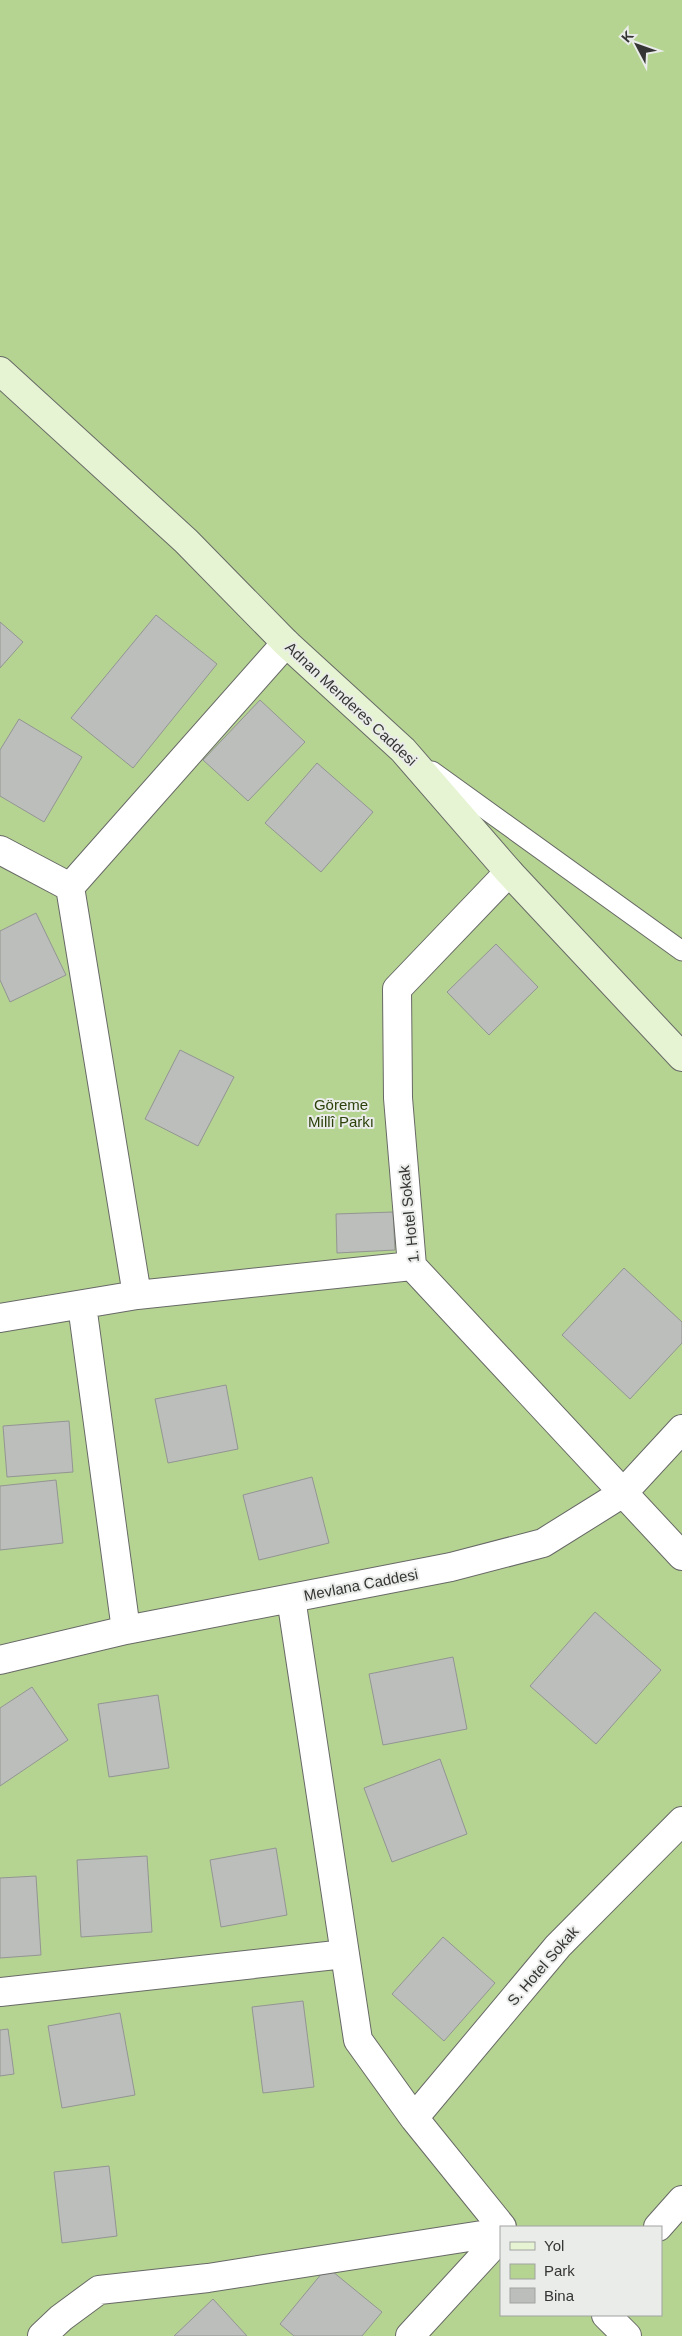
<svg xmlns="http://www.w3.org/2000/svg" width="682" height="2336" font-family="Helvetica,sans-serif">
<rect width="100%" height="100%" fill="#eaece9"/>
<path fill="#b5d492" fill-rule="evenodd" d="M 0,0 L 682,0 L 682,2336 L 0,2336 ZM 501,2227 L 661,2227 L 661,2315 L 501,2315 Z"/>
<path fill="#bcbebb" stroke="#939592" d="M 156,615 L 217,664 L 133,768 L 71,718 Z
M 0,622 L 23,642 L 0,668 Z
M 260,700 L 305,742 L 248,801 L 203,760 Z
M 19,719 L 82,757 L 44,822 L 0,796 L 0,750 Z
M 317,763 L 373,812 L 321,872 L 265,823 Z
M 36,913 L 66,975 L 10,1002 L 0,980 L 0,931 Z
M 496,944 L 538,987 L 489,1035 L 447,992 Z
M 180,1050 L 234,1077 L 198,1146 L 145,1119 Z
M 393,1212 L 395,1250 L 337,1253 L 336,1214 Z
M 624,1268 L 682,1322 L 682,1343 L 630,1399 L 562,1335 Z
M 226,1385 L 238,1449 L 168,1463 L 155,1399 Z
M 69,1421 L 73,1472 L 7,1477 L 3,1426 Z
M 312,1477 L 329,1543 L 259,1560 L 243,1495 Z
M 56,1480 L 63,1543 L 0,1550 L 0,1486 Z
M 595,1612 L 661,1670 L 596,1744 L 530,1686 Z
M 453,1657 L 467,1729 L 383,1745 L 369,1674 Z
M 32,1687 L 68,1740 L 0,1786 L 0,1708 Z
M 158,1695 L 169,1768 L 109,1777 L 98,1704 Z
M 440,1759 L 467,1834 L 392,1862 L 364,1788 Z
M 276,1848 L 287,1915 L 221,1927 L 210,1860 Z
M 147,1856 L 152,1932 L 81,1937 L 77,1860 Z
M 36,1876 L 41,1955 L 0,1958 L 0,1878 Z
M 443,1937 L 495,1983 L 444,2041 L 392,1994 Z
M 303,2001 L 314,2087 L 263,2093 L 252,2007 Z
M 120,2013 L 135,2095 L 62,2108 L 48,2026 Z
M 8,2029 L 14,2074 L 0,2076 L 0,2030 Z
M 109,2166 L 117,2236 L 62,2243 L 54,2172 Z
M 327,2267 L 382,2312 L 362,2336 L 294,2336 L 280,2324 Z
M 213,2299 L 247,2336 L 174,2336 Z"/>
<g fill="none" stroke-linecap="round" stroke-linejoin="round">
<g stroke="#686966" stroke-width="21">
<path id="lane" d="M 432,771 L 682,951"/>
</g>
<g stroke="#686966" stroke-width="30">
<path id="street" d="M 0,850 L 70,887 L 137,1295
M 509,872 L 397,989 L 398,1098 L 412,1266 L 682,1556
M 70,887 L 286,643
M 82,1305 L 126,1630
M 0,1318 L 137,1295 L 412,1266
M 291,1598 L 358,2040 L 414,2118 L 502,2227
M 0,1660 L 126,1630 L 451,1567 L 543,1543 L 623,1493 L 682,1429
M 0,1992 L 345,1954
M 414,2118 L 558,1946 L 682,1821
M 658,2227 L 682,2200
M 606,2315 L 627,2336
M 42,2336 L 61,2318 L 99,2290 L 208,2278 L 501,2232
M 410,2336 L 501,2237"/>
</g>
<g stroke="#686966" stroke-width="30">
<path id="secondary" d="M 0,371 L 186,541 L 286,643 L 403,750 L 509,872 L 682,1057"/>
</g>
<use href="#lane" stroke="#fff" stroke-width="19"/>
<use href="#street" stroke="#fff" stroke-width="28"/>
<use href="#secondary" stroke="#e6f4d3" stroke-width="28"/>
</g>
<g text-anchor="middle" stroke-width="4" stroke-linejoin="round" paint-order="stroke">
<g font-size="15" fill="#343534" stroke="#eaece9">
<text transform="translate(351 704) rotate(43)" y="5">Adnan Menderes Caddesi</text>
<text transform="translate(409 1214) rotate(-96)" y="5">1. Hotel Sokak</text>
<text transform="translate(361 1585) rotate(-11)" y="5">Mevlana Caddesi</text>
<text transform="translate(543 1966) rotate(-49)" y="5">S. Hotel Sokak</text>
</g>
<g font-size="15" fill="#2c420a" stroke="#eaece9">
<text x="341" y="1110">Göreme<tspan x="341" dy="17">Millî Parkı</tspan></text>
</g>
</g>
<rect x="500" y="2226" width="162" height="90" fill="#eaece9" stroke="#a1a3a1"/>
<rect x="510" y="2242" width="25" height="8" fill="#e6f4d3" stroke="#a1a3a1"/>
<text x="544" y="2251" font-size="15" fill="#343534">Yol</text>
<rect x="510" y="2264" width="25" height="15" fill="#b5d492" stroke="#a1a3a1"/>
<text x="544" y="2276" font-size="15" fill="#343534">Park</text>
<rect x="510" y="2288" width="25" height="15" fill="#bcbebb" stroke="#a1a3a1"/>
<text x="544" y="2301" font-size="15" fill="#343534">Bina</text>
<g transform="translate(637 45) rotate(311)" stroke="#eaece9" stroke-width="4" paint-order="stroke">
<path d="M0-4L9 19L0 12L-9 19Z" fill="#343534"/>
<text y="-8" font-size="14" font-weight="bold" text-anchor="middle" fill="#343534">K</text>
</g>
</svg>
